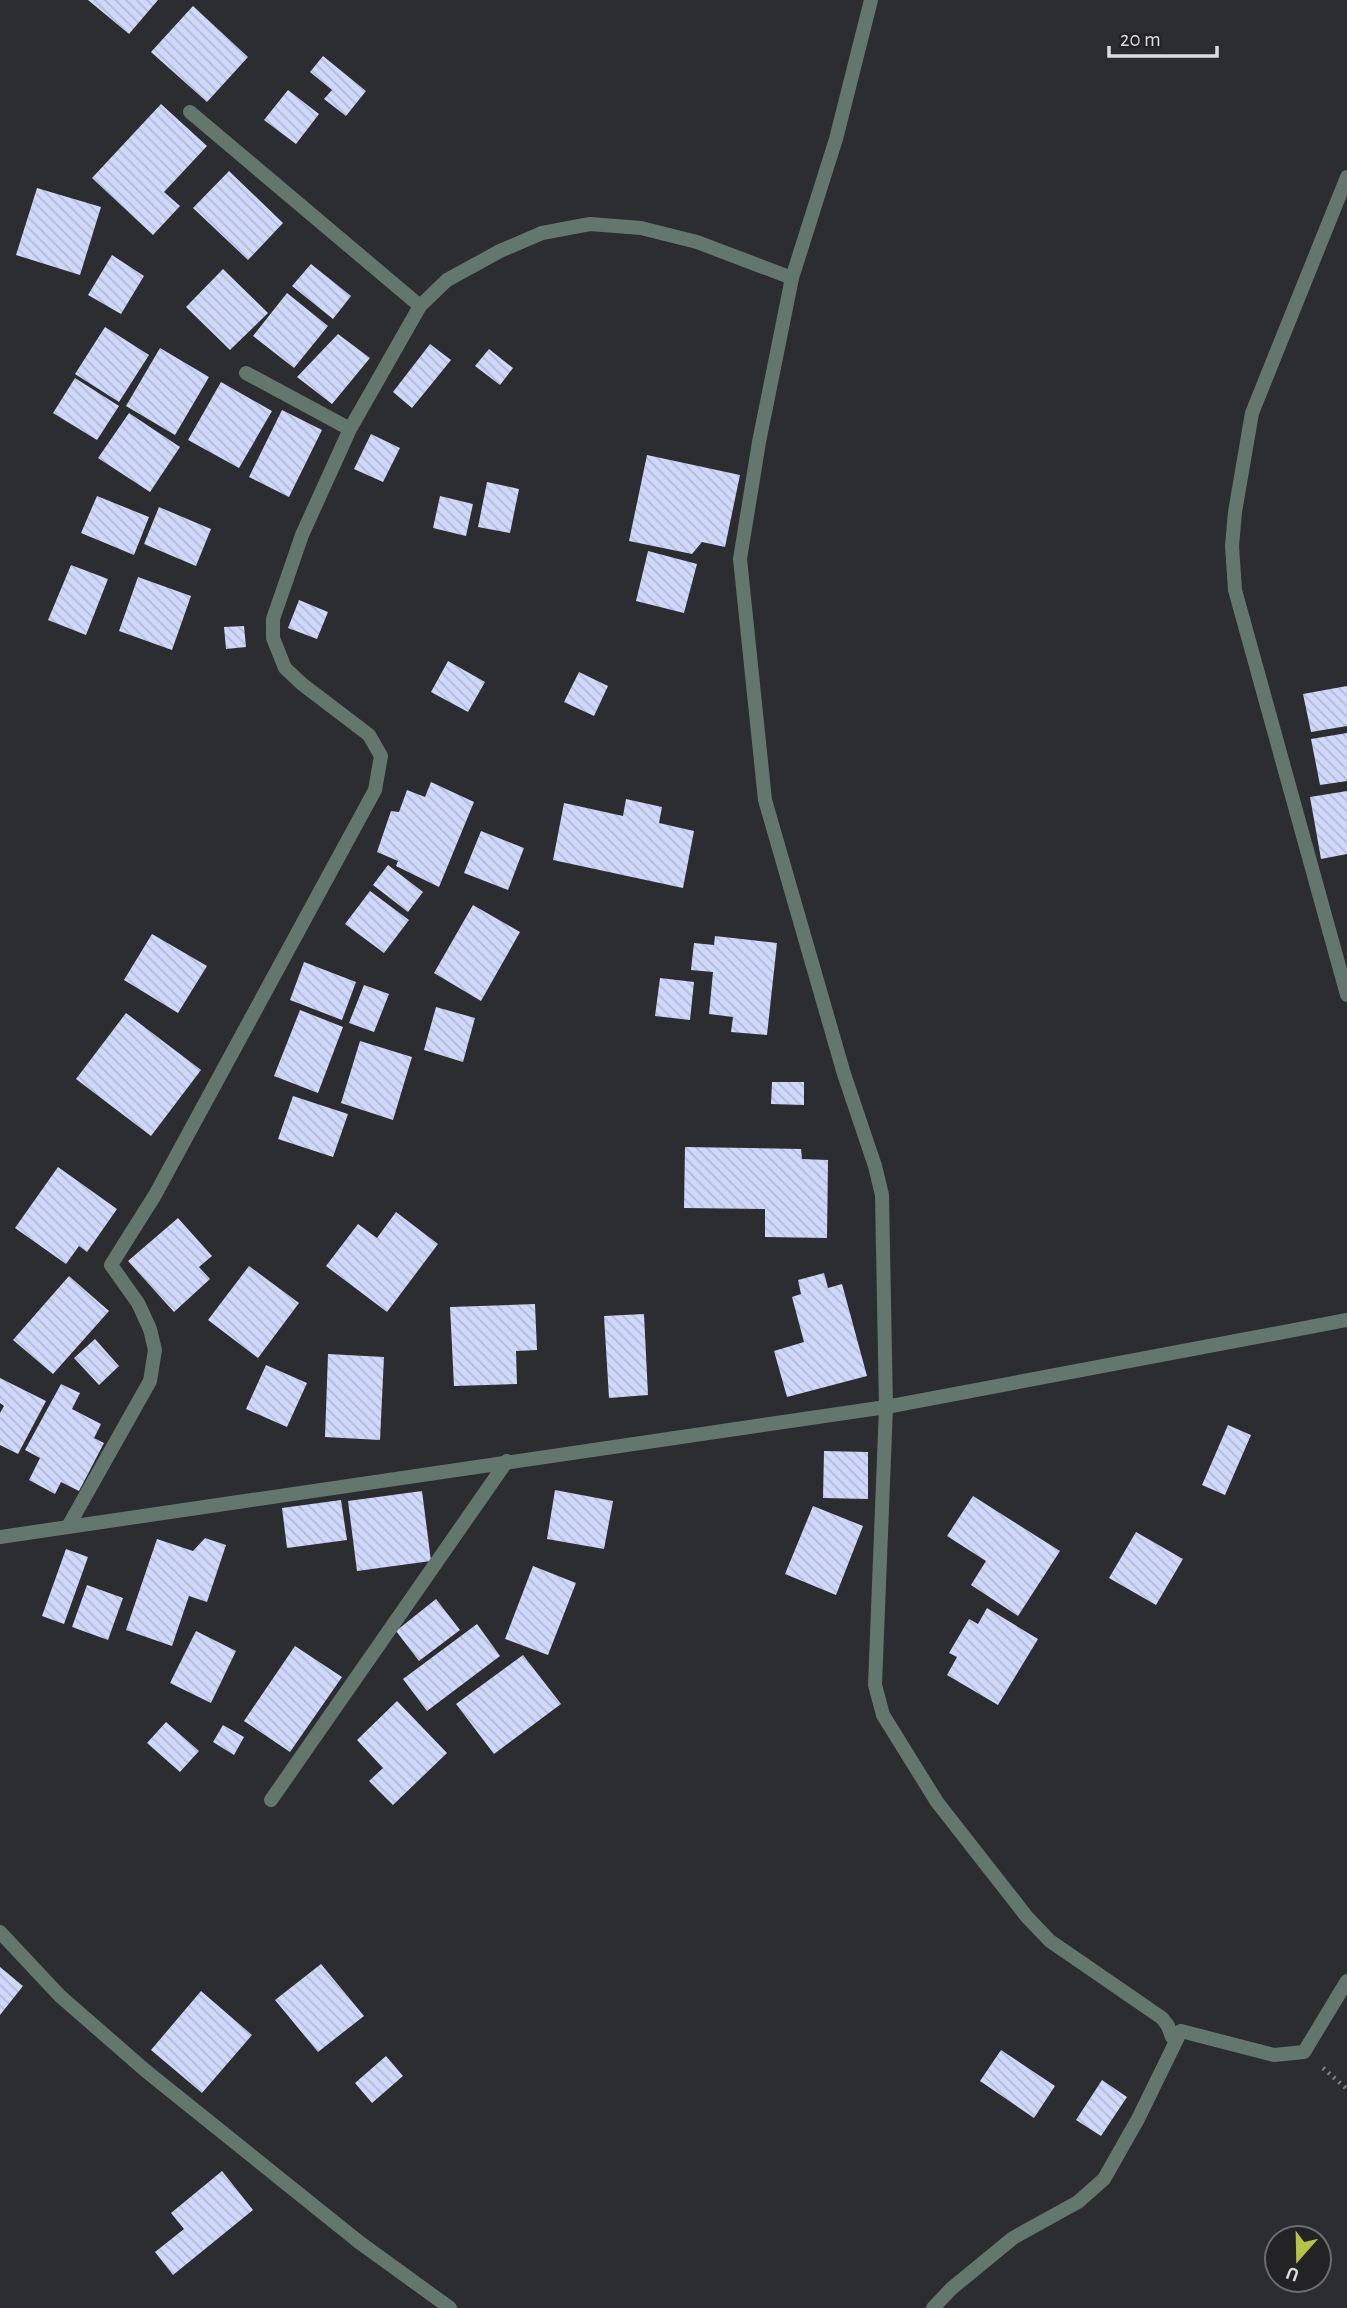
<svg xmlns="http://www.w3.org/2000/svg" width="1347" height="2308" font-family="'Alegreya Sans',sans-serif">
<defs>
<pattern id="building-back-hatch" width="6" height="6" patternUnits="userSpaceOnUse" patternTransform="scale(1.75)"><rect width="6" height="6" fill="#cfd7fa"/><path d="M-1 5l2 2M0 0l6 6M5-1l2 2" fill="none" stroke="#b3b9d5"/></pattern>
</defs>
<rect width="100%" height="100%" fill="#2c2d30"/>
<path fill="url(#building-back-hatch)" d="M 88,0 L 158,0 L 129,34 Z
M 193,6 L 248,57 L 207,102 L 151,52 Z
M 323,56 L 366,91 L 346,116 L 324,99 L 332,90 L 310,72 Z
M 288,90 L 319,114 L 296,144 L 264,120 Z
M 161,104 L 207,146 L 164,192 L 180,206 L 153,235 L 92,178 Z
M 229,171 L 283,223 L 248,260 L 193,208 Z
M 37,188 L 101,207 L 80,275 L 16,255 Z
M 112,255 L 144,276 L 121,314 L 88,295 Z
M 311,264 L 351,296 L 333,319 L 292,286 Z
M 223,269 L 268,313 L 230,350 L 186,307 Z
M 287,293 L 328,326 L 294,368 L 253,336 Z
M 105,327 L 149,355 L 119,402 L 75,374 Z
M 338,334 L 370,358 L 332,404 L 297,377 Z
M 430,344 L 451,360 L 412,408 L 393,392 Z
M 160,348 L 209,377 L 175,435 L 126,406 Z
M 489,349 L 513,368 L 500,385 L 475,366 Z
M 75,378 L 119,406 L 97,440 L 53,413 Z
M 221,382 L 272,411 L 239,468 L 188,440 Z
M 282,410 L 322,430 L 289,497 L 249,477 Z
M 129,413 L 180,447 L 150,492 L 98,458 Z
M 371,434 L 400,448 L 383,482 L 354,469 Z
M 647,455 L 740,475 L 725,547 L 702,542 L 692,554 L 629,541 Z
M 487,482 L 519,489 L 510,533 L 478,527 Z
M 97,496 L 149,517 L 134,555 L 81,533 Z
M 440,496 L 473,504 L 466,536 L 433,528 Z
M 159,507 L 211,529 L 196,566 L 144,544 Z
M 648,551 L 697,564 L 684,613 L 636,601 Z
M 71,565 L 108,579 L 86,635 L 48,620 Z
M 138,577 L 191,596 L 172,650 L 119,631 Z
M 299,600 L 328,612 L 317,639 L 288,628 Z
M 244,626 L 246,647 L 226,649 L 224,627 Z
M 448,661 L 485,682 L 468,712 L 431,692 Z
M 579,672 L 608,686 L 594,716 L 564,702 Z
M 1347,686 L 1347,726 L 1311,732 L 1303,694 Z
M 1347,733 L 1347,781 L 1320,785 L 1311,739 Z
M 431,782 L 474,802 L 439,887 L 396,866 L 398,861 L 377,852 L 391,811 L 399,812 L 407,790 L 425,797 Z
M 1347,791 L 1347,854 L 1321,859 L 1310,797 Z
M 626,799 L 662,807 L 659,823 L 694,831 L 683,888 L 553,860 L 564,803 L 623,816 Z
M 481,831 L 524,848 L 508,890 L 464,873 Z
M 388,865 L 423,892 L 408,912 L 373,885 Z
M 370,891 L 409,920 L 384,953 L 345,924 Z
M 473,905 L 520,932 L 481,1001 L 434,973 Z
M 152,934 L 207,966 L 178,1013 L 124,980 Z
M 715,936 L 777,943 L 767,1035 L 731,1032 L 733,1017 L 709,1014 L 713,972 L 691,970 L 694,943 L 714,945 Z
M 304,962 L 356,982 L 342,1020 L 290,1000 Z
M 660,978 L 694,982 L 690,1020 L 655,1016 Z
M 364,985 L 389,994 L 374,1032 L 349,1023 Z
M 436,1007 L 475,1018 L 463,1062 L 424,1050 Z
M 300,1010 L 343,1027 L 318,1093 L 274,1076 Z
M 126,1013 L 201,1070 L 151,1136 L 76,1079 Z
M 360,1041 L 412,1057 L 393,1120 L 341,1103 Z
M 772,1082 L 804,1082 L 804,1105 L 771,1104 Z
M 293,1096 L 348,1114 L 333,1157 L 278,1139 Z
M 685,1147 L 801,1149 L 802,1159 L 828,1160 L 827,1238 L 765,1237 L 765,1209 L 684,1208 Z
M 58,1167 L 117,1209 L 87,1252 L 79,1246 L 66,1264 L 15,1228 Z
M 396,1212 L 438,1244 L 387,1312 L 326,1266 L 358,1224 L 377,1238 Z
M 178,1218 L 212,1256 L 199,1267 L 210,1279 L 174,1312 L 128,1261 Z
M 249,1266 L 299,1303 L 258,1358 L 208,1320 Z
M 824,1273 L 828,1288 L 842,1284 L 867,1376 L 787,1397 L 774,1351 L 804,1342 L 792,1297 L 801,1294 L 798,1280 Z
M 69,1276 L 109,1311 L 53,1374 L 13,1340 Z
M 535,1304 L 537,1350 L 516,1351 L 517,1384 L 454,1386 L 450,1307 Z
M 644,1314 L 648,1395 L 609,1398 L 604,1316 Z
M 95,1339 L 119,1366 L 99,1385 L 74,1358 Z
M 328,1354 L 384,1357 L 380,1440 L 325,1437 Z
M 266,1365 L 307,1383 L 287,1427 L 246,1409 Z
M 0,1378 L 46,1401 L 18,1454 L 0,1445 L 0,1413 L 4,1406 L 0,1403 Z
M 61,1384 L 80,1393 L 72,1409 L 101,1424 L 94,1438 L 104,1443 L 79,1491 L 61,1482 L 55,1494 L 29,1480 L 40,1458 L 25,1450 Z
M 1228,1425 L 1251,1435 L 1225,1495 L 1202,1485 Z
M 824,1451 L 868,1452 L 868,1499 L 823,1498 Z
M 555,1490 L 613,1501 L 604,1549 L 547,1539 Z
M 422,1491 L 431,1561 L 357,1571 L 348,1501 Z
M 973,1496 L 1060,1551 L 1018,1616 L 971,1585 L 986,1561 L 947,1536 Z
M 341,1500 L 347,1540 L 287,1548 L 282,1508 Z
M 813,1506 L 863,1526 L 836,1595 L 785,1574 Z
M 1136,1532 L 1183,1559 L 1156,1605 L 1109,1578 Z
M 205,1538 L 226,1545 L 207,1602 L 189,1596 L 172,1646 L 126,1630 L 157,1539 L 193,1551 Z
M 66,1549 L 88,1557 L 64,1624 L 42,1616 Z
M 533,1566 L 576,1583 L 548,1655 L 505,1639 Z
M 87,1585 L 123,1598 L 108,1640 L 72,1627 Z
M 436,1599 L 460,1630 L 419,1661 L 396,1631 Z
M 987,1608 L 1038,1639 L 998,1705 L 947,1675 L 957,1657 L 949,1653 L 969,1619 L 978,1624 Z
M 477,1624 L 500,1656 L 427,1711 L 403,1679 Z
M 196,1631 L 236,1651 L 211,1703 L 170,1683 Z
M 295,1646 L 342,1677 L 290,1752 L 244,1721 Z
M 523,1655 L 561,1704 L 494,1754 L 456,1704 Z
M 397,1701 L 447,1753 L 393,1805 L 369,1781 L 383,1768 L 357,1740 Z
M 166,1722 L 199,1751 L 180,1772 L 147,1743 Z
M 223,1725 L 244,1737 L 234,1755 L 213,1742 Z
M 321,1964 L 364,2016 L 318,2052 L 275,2000 Z
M 0,1967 L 23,1986 L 0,2015 Z
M 201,1991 L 252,2035 L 202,2093 L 151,2050 Z
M 1001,2050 L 1055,2086 L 1034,2118 L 980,2081 Z
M 386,2056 L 403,2076 L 372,2103 L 355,2083 Z
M 1102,2080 L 1127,2097 L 1101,2136 L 1076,2120 Z
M 222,2171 L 253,2210 L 173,2275 L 155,2252 L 184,2229 L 171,2213 Z"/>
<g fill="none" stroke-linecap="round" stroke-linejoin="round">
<path stroke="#818284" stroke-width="4.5" stroke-dasharray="2 5" stroke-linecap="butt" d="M 1323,2068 L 1347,2089"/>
<path stroke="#63776e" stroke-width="14" d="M 871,0 L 836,139 L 792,278 L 759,442 L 740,559 L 765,800 L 844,1074 L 875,1166 L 882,1195 L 886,1407 L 875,1685 L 883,1715 L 937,1802 L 1027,1917 L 1050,1941 L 1162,2018 L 1168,2026 L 1172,2037 L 1181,2031 L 1138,2119 L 1104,2179 L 1078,2202 L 1013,2238 L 951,2289 L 933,2308
M 190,112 L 420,306
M 1347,177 L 1252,413 L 1235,512 L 1232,546 L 1235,590 L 1347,995
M 246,373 L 350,429
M 69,1525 L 150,1381 L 155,1350 L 150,1329 L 138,1303 L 111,1265 L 155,1195 L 375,790 L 381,756 L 369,735 L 302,684 L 285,668 L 273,638 L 273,619 L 302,535 L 350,429 L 420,306 L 447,280 L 500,251 L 542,233 L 590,224 L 641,228 L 697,242 L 792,278
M 0,1537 L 886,1407 L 1347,1320
M 271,1800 L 507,1461
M 0,1932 L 60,1996 L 146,2071 L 359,2242 L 450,2308
M 1181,2031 L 1274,2055 L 1304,2052 L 1347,1981"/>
</g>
<g transform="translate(1298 2259) rotate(200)"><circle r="33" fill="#232326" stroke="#6d6d70" stroke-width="2"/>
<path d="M0-5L12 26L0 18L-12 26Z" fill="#b6c149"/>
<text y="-10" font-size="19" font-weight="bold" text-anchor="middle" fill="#dddddf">U</text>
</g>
<path d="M1109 46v10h108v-10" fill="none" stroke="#dddddf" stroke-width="3.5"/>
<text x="1120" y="46" font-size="21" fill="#dddddf" stroke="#232326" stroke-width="5" paint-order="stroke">20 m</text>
</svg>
